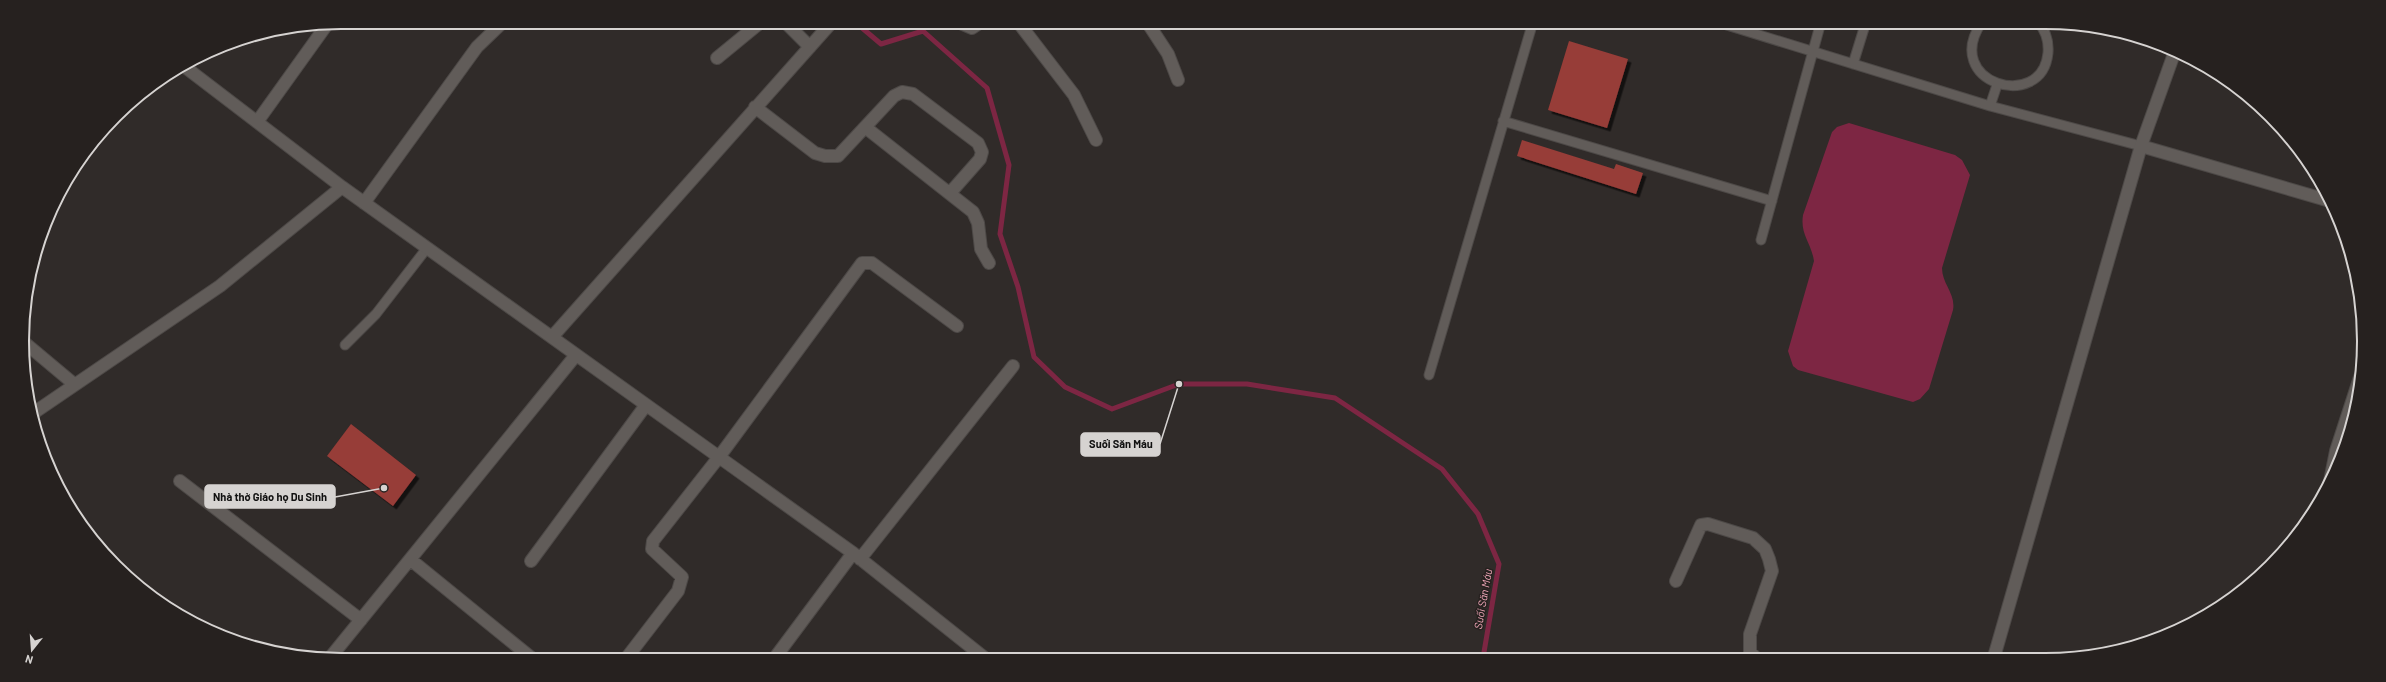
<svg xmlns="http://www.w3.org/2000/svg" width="2386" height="682" font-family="Barlow,sans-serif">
<defs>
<filter id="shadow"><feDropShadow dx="3.5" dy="3.5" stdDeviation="0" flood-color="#0009"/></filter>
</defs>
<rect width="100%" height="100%" fill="#302b29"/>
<path fill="#7d2643" d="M 1849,123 L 1955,155 L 1962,160 L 1970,175 L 1942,268 C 1942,284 1956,294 1953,310 L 1929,389 L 1920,399 L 1913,402 L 1798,370 L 1793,366 L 1788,351 L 1814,261 C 1811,242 1800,235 1803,215 L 1832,132 L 1837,127 Z"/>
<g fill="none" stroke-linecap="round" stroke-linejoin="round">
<path stroke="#7d2643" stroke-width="5" d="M 855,22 L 881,44 L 923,31 L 987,88 L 1009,165 L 1000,234 L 1018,287 L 1034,357 L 1065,387 L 1112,409 L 1179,384 L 1247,384 L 1335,398 L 1442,469 L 1478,514 L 1499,564 L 1483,658"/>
</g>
<path fill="#973c38" filter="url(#shadow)" d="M 1569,41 L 1628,59 L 1607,128 L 1548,110 Z
M 1522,140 L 1614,169 L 1616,164 L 1643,173 L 1636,194 L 1517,156 Z
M 351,424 L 416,475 L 393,506 L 327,456 Z"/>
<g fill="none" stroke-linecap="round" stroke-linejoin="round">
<g stroke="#4d4947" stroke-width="11">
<path id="lane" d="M 1717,22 L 1990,106 L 2141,146
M 1982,22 C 1940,83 2042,113 2048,53 C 2049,41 2046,31 2038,22
M 1853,64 L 1866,22
M 1990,106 L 1997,85
M 1503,121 L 1772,201
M 1761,240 L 1821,22
M 345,345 L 376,314 L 427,248
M 1429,375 L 1533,22"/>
</g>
<g stroke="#4d4947" stroke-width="14">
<path id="street" d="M 785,22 L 810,47
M 958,22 L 972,28 L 981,22
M 1018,22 L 1074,95 L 1096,140
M 1147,22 L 1168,54 L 1178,80
M 717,58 L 761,22
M 185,67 L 342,187 L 853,553 L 986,659
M 755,107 L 815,153 L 825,156 L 838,156 L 894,96 L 902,92 L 913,94 L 978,143 L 982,152 L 980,159 L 950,193
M 257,122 L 328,23
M 865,127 L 973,212 L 978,223 L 981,249 L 989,263
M 2141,146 L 2330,201
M 364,203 L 477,47 L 503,22
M 552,337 L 832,22
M 25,343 L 74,384
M 32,414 L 220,286 L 342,187
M 180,481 L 361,620
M 2329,486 L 2336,451 L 2360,377
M 860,559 L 1013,366
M 411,560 L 534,660
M 531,561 L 646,405
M 1676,581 L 1701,525 L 1708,524 L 1753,538 L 1765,549 L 1769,559 L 1772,571 L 1750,634 L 1750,652 L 1756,658
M 1994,657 L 2141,146 L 2175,51
M 329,659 L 576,355
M 774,659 L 853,553
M 625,660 L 678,591 L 682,577 L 652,549 L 653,541 L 719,457 L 862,263 L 872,263 L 957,326"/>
</g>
<use href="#lane" stroke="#615c59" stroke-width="9"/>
<use href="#street" stroke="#615c59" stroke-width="12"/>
</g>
<g text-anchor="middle" stroke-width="3" stroke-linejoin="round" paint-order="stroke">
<g font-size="11" font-style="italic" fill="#f9adbf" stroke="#26211f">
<text transform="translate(1483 599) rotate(-80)" y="4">Suối Săn Máu</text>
</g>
</g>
<path d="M0 0H2386V682H0ZM341 29H2045A312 312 0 0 1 2357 341V341A312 312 0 0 1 2045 653H341A312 312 0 0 1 29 341V341A312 312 0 0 1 341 29Z" fill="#26211f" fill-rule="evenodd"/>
<path fill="none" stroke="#d6d3d1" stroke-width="2" d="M341 29H2045A312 312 0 0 1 2357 341V341A312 312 0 0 1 2045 653H341A312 312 0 0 1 29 341V341A312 312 0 0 1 341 29Z"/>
<path fill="none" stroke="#d6d3d1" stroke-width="1.5" d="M1179 384L1160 444M384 488L335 497"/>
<g fill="#d6d3d1" stroke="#26211f" stroke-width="1.5">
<circle cx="1179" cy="384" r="4"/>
<circle cx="384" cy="488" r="4"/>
</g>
<g fill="#d6d3d1" stroke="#d6d3d1" stroke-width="1.5">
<rect x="1081" y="433" width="79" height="23" rx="4"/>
<rect x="205" y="485" width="130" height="23" rx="4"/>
</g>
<g font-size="11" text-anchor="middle" font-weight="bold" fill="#111">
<text x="1121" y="448">Suối Săn Máu</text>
<text x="270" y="501">Nhà thờ Giáo họ Du Sinh</text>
</g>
<g transform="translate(32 650) rotate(197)" stroke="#26211f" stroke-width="3" paint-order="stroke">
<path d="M0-3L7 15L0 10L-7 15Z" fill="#d6d3d1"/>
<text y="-6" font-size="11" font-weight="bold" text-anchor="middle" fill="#d6d3d1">N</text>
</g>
</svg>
